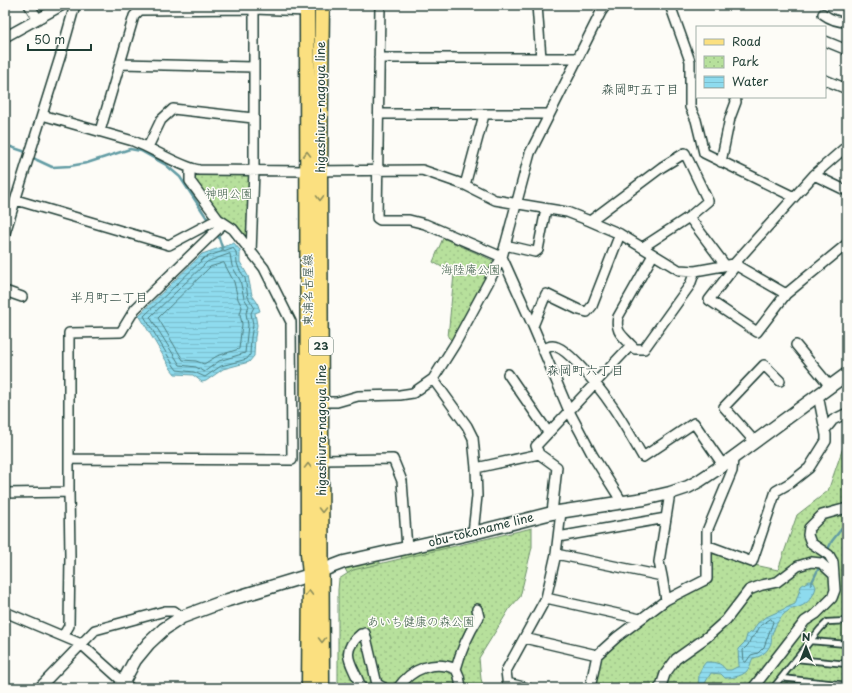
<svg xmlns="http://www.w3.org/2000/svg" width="852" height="693" font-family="'Playpen Sans','Klee One',sans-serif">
<defs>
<pattern id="forest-firs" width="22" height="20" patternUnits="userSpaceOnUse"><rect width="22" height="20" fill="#b7e09c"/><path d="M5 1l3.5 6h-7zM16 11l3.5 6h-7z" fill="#9dc187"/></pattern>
<pattern id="park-dots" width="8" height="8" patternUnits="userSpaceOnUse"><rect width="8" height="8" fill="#b7e09c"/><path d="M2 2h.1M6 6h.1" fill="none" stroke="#9dc187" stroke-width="1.8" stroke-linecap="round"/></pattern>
<pattern id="water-rules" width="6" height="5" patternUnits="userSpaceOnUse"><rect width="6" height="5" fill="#8edbee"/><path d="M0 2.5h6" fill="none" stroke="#7abdcd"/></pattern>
</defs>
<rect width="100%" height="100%" fill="#fdfcf7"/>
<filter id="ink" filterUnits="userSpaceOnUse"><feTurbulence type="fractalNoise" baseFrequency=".025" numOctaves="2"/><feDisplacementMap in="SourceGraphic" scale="8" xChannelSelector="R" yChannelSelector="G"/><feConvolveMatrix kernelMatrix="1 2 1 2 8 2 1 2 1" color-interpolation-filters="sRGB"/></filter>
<g filter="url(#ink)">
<path fill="url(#forest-firs)" stroke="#6b8e68" d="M 447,543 L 450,551 L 403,566 L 401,556 Z
M 379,560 L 383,570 L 351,579 L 345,569 Z"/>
<path fill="url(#park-dots)" stroke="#6b8e68" d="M 190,168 L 254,170 L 251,253 L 190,181 Z
M 443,238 L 494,261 L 455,344 L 448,337 L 454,274 L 433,262 Z
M 847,436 L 847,688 L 590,688 L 597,655 L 640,619 L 707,579 L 706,545 L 736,561 L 778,570 L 797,515 L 828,491 Z
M 532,528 L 532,547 L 520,597 L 510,608 L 479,658 L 481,679 L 484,688 L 338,688 L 338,590 L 339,579 L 353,570 Z"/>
<path fill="url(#water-rules)" stroke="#629ca4" d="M 234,243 L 240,250 L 240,262 L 248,276 L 252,295 L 257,302 L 260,311 L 255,313 L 257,325 L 255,337 L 254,356 L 249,362 L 223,369 L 206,381 L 202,382 L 193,375 L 175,374 L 171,369 L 139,315 L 202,254 Z
M 808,581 C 813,581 814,582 816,587 C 814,596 808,604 799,607 C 795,609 791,608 788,611 C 780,616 775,626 772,634 C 771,637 772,640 771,643 C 768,651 762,657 753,658 C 751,661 751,664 749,668 C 745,676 733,678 725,678 L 721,674 L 711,673 L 702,688 L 696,688 L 699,686 C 698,676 699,670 706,662 C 715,662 720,662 726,670 L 731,670 L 739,666 L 738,649 L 745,642 L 747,635 L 753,631 L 757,624 L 764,618 L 795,604 L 801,586 Z"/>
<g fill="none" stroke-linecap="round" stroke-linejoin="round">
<path stroke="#4b7c7e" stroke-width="1" d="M 233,248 L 236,252 L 237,263 L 239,269 L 245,278 L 248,297 L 254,307 L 251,313 L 253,325 L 251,337 L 250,355 L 247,359 L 221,366 L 205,377 L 194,372 L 177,370 L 174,366 L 144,316 L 204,258 Z
M 230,254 L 232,266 L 240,280 L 244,298 L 249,306 L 246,313 L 248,325 L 245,353 L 219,361 L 204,372 L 196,367 L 180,365 L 150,317 L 207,262 Z
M 224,263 L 234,282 L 238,299 L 242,307 L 240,314 L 242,324 L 239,349 L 217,356 L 204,364 L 196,361 L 183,360 L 158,318 L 210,267 Z
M 771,619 L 773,622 L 764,647 L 758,653 L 751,655 L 746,662 L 744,662 L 743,650 L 748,645 L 751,638 L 756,634 L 760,626 Z"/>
<path stroke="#629ca4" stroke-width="2.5" d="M 5,145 L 23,151 L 37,160 L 52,167 L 70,166 L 87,163 L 130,149 L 141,151 L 166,165 L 180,177 L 218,235 L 223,250
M 811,584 L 832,541 L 847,522"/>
<g stroke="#1f3d34" stroke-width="8">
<path id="lane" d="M 810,641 L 847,644
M 796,659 L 847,664
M 781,678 L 847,685
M 773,688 L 820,629 L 827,622 L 847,621"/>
</g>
<g stroke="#1f3d34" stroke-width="12">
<path id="street" d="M 29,5 L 38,19
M 380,5 L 377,218 L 380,220 L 409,220 L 425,224 L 502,257 L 533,326 L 569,411 L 593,456 L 622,502
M 537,5 L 541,58
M 670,5 L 690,61 L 690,107 L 696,120 L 704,153 L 794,197
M 823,14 C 831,20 838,22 847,22
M 5,37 L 63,5
M 825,41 L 847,50
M 379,58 L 578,58
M 121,64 L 253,67
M 825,80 L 847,89
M 379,114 L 549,114
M 42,115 L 133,141 C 154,149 178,166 199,170 L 307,171 L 422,170 L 465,185 L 495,200 L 567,212 L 590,221 L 620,234 L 679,270 L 695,271 L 734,264 L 814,175 L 847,146
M 100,131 L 134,16 L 140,10 L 254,9 L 307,11
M 148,147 L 161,120 L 173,109 L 253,118
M 721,162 L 730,118 L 736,102 L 735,97
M 814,175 L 847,191
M 465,185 L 484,115
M 16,200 L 169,245 L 218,219
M 689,217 L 725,265
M 590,221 L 662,167 L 685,153 L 708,201 L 689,217 L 643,247
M 5,233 L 62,51 L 75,5
M 505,245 L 535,252 L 538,250 L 546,209
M 251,253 L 254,170 L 254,9
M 734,264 L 786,294 L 847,244
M 736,265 L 709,300 L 757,332 L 786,294
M 5,291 L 22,297
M 533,326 L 546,294 L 579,310 L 587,312 L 592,306 L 620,234
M 631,345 C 622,335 615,332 618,317 L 653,255
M 796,345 L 830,386
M 543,350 C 547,348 551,344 557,347 C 565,350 572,358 578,364 C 607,394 623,422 643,457 L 694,423 L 723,465
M 508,374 L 548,432
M 433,379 L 467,426 L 473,438 L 476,468 L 477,496 L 473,533
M 322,402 L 337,402 L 358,396 L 400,395 L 413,393 L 433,379 L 455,344 L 502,257 L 530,153 L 601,12 L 606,5
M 825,430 L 833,420 L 847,413
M 755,442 L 724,407 L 764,365 L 780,381
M 539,454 L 536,446 L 631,345 L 635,349 L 644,349 L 690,285 L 695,271
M 69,459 L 292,460 L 291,322 L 264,268 L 233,229 L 218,219 L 190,181 L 190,168
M 322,460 L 393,459 L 402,481 L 407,548
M 476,468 L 539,454 L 557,467 L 552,513
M 5,493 L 69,492
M 558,537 L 666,518
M 706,545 L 752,562 L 776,491 L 790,483 L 809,468 L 826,441 L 826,435 L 818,395
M 556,554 L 662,576
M 546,598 L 640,619
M 666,600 L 662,576 L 659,562 L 670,493
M 5,612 L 81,644 L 130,688
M 365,633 L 376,680 L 377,684 L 384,688
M 63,636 L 69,626 L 70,556 L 69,492 L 69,333 L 121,332 L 135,309 L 224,223
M 524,638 L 597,655
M 456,669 C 461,650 468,634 479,617 L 477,609
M 507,683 L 528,688
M 39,688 L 95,630 L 165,611 L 174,611 L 182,617
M 361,688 C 355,666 336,654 361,634
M 398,688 C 412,668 434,660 456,669 L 459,676 L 461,688
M 508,688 L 506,671 L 546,598 L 556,554 L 561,512
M 590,688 L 597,655 L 617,637 L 666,600 L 707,579 L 707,531 L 732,471 L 733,458
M 659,688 L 661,686 L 665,674 L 676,659 L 707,637 L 726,620 L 749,590 L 762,585 L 777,582 L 798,566 L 811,562 L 821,563 L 834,575
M 753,688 L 805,621 L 816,614 L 832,598 L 835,590 L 833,562 L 829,555 L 811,543 L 808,535 L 809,528 L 822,515 L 847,508"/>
</g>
<g stroke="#1f3d34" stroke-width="15">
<path id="secondary" d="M 120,688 L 135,660 L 149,643 L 164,629 L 182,617 L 228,600 L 310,575 L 344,562 L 473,533 L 552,513 L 644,499 L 670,493 L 688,487 L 699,481 L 723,465 L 847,374"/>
</g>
<g stroke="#1f3d34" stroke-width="17">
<path id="primary" d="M 307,5 L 308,553 L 310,575 L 309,688
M 322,5 L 320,171 L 322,688"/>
</g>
<use href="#lane" stroke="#fdfcf7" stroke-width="4.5"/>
<use href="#street" stroke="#fdfcf7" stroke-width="9"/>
<use href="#secondary" stroke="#fdfcf7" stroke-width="12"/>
<use href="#primary" stroke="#fbe080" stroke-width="14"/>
</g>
<defs><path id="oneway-chevron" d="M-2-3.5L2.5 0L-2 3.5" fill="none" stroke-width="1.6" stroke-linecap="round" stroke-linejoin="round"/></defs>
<g stroke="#8d8e5a">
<use href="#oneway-chevron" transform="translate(307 154) rotate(-90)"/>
<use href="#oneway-chevron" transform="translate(320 198) rotate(90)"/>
<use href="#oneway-chevron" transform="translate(308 466) rotate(-90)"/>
<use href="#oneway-chevron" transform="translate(322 510) rotate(90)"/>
<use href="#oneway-chevron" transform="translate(309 593) rotate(-89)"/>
<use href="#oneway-chevron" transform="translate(322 640) rotate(90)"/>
</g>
</g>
<g text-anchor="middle" stroke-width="3" stroke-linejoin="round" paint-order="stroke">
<rect fill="#fdfcf7" stroke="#62766e" stroke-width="1" x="309" y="337" width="24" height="18" rx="3"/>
<g font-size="11" font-weight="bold" fill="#1f3d34">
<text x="321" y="350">23</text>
</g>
<g font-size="12" fill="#1f3d34" stroke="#fdfcf7">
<text transform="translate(321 107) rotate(-90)" y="4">higashiura-nagoya line</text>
<text transform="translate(308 290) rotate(-90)" y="4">東浦名古屋線</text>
<text transform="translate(322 430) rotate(-90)" y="4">higashiura-nagoya line</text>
<text transform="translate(481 530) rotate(-14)" y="4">obu-tokoname line</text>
</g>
<g font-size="12" fill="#3d5e49" stroke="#fdfcf7">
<text x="229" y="198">神明公園</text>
<text x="471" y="274">海陸庵公園</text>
<text x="421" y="626">あいち健康の森公園</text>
</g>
<g font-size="13" fill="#1f3d34" stroke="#fdfcf7">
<text x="640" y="94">森岡町五丁目</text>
<text x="109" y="302">半月町二丁目</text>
<text x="585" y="375">森岡町六丁目</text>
</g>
</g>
<rect width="852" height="693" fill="none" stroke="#fdfcf7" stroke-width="20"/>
<rect x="10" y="10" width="832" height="673" fill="none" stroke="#1f3d34" stroke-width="1.5" filter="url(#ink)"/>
<rect x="696" y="26" width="130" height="72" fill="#fdfcf7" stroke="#a4b0a9"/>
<rect x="704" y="39" width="20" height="6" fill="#fbe080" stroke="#a4b0a9"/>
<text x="732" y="46" font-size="12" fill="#1f3d34">Road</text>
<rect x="704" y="56" width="20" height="12" fill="url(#park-dots)" stroke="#a4b0a9"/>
<text x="732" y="66" font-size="12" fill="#1f3d34">Park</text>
<rect x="704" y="76" width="20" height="12" fill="url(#water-rules)" stroke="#a4b0a9"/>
<text x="732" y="86" font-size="12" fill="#1f3d34">Water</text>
<g transform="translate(806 647)" stroke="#fdfcf7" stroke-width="3" paint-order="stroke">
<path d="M0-3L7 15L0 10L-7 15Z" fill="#1f3d34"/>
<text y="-6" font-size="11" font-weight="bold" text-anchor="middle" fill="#1f3d34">N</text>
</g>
<path d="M28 44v6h63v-6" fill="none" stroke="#1f3d34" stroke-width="2"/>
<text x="34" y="44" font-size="12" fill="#1f3d34" stroke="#fdfcf7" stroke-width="3" paint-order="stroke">50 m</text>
</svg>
